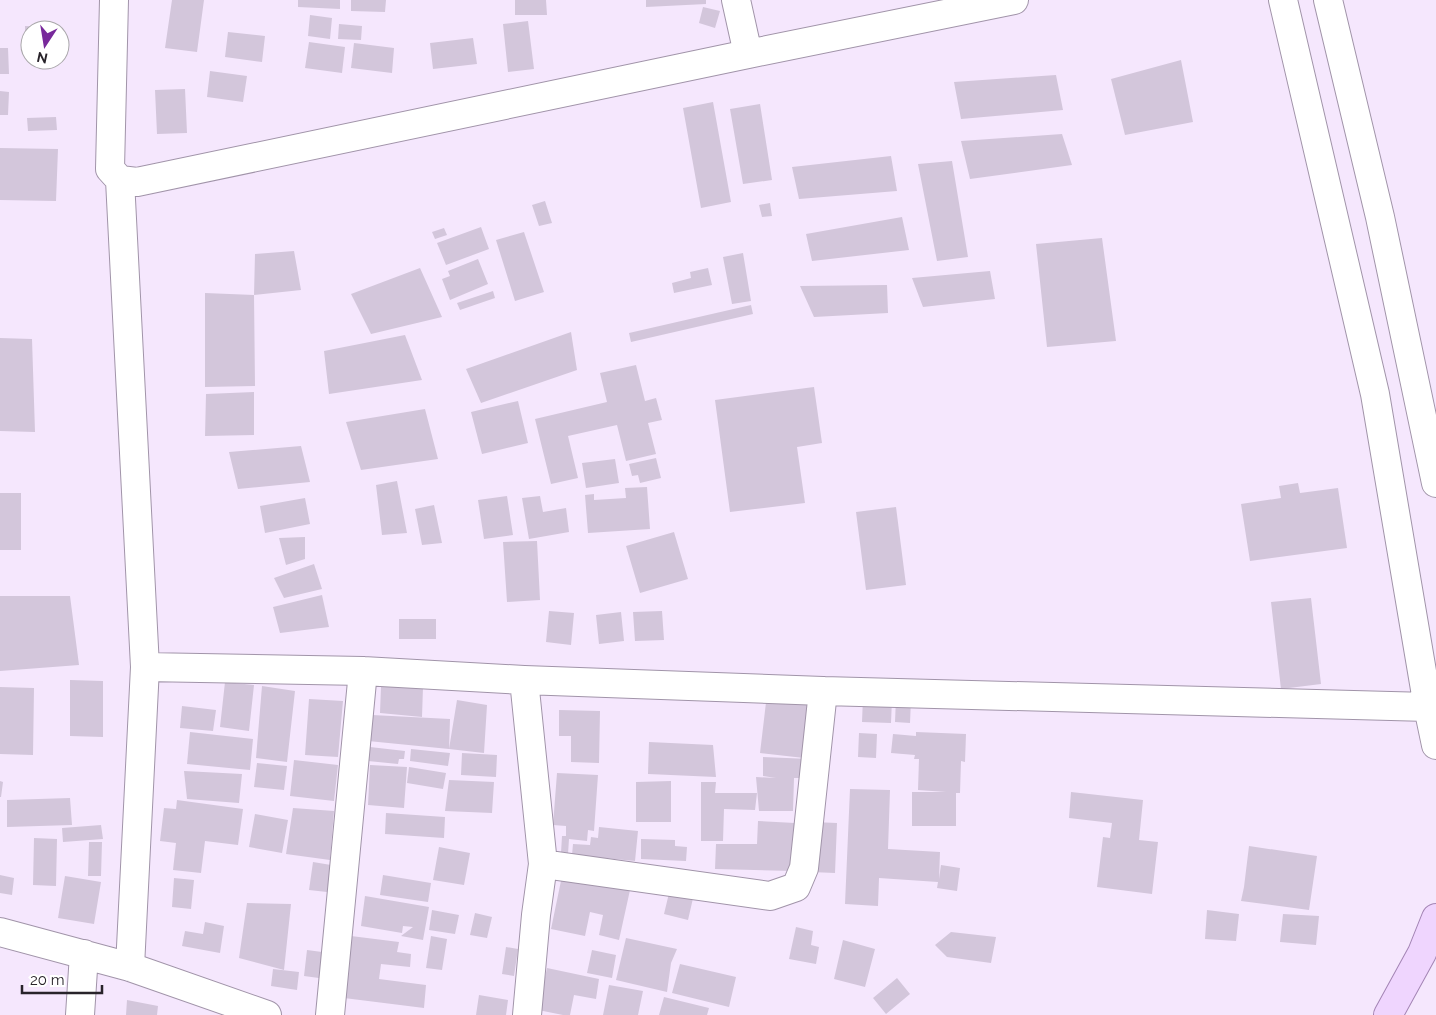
<svg xmlns="http://www.w3.org/2000/svg" width="1436" height="1015" font-family="Raleway,sans-serif">
<rect width="100%" height="100%" fill="#f5e7fd"/>
<path fill="#d3c6db" d="M 172,0 L 204,0 L 197,52 L 165,48 Z
M 298,0 L 340,0 L 340,9 L 298,7 Z
M 351,0 L 386,0 L 385,12 L 351,11 Z
M 515,0 L 546,0 L 547,15 L 515,15 Z
M 646,0 L 706,0 L 706,4 L 646,7 Z
M 703,7 L 720,11 L 715,28 L 699,23 Z
M 310,15 L 332,18 L 330,39 L 308,36 Z
M 528,21 L 534,69 L 508,72 L 503,24 Z
M 339,24 L 362,26 L 361,40 L 338,39 Z
M 25,26 L 56,27 L 56,30 L 30,30 L 30,50 L 25,49 Z
M 228,32 L 265,36 L 262,62 L 225,57 Z
M 473,38 L 477,64 L 433,69 L 430,43 Z
M 309,42 L 345,47 L 342,73 L 305,68 Z
M 354,43 L 394,48 L 392,73 L 351,68 Z
M 0,48 L 8,48 L 9,74 L 0,74 Z
M 1181,60 L 1193,122 L 1125,135 L 1111,79 Z
M 210,71 L 247,76 L 243,102 L 207,97 Z
M 1056,75 L 1063,110 L 961,119 L 954,82 Z
M 185,89 L 187,133 L 157,134 L 155,90 Z
M 0,91 L 9,92 L 8,115 L 0,115 Z
M 713,102 L 731,202 L 701,208 L 683,108 Z
M 760,104 L 772,180 L 743,184 L 730,109 Z
M 56,117 L 57,130 L 28,131 L 27,118 Z
M 1062,134 L 1072,165 L 970,179 L 961,141 Z
M 0,148 L 58,149 L 56,201 L 0,200 Z
M 891,156 L 897,191 L 799,199 L 792,167 Z
M 952,161 L 968,257 L 937,261 L 918,164 Z
M 545,201 L 552,223 L 539,226 L 532,205 Z
M 770,203 L 772,216 L 762,217 L 759,205 Z
M 902,217 L 909,250 L 812,261 L 806,234 Z
M 481,227 L 489,249 L 446,265 L 437,243 Z
M 444,228 L 447,235 L 435,239 L 432,232 Z
M 524,232 L 544,292 L 515,301 L 496,240 Z
M 1102,238 L 1116,341 L 1047,347 L 1036,244 Z
M 294,251 L 301,290 L 254,295 L 255,254 Z
M 743,253 L 751,301 L 732,304 L 723,257 Z
M 478,259 L 488,284 L 450,300 L 442,279 L 450,276 L 448,271 Z
M 420,268 L 442,317 L 371,334 L 351,294 Z
M 708,268 L 712,285 L 674,293 L 672,283 L 691,278 L 690,272 Z
M 990,271 L 995,299 L 923,307 L 912,278 Z
M 887,285 L 888,313 L 814,317 L 800,286 Z
M 493,291 L 495,298 L 460,310 L 457,303 Z
M 205,293 L 254,295 L 255,386 L 205,387 Z
M 751,305 L 753,314 L 631,342 L 629,333 Z
M 571,332 L 577,370 L 481,403 L 466,369 Z
M 405,335 L 422,380 L 329,394 L 324,351 Z
M 0,338 L 32,339 L 35,432 L 0,431 Z
M 636,365 L 645,401 L 656,398 L 662,420 L 648,423 L 656,454 L 626,461 L 617,425 L 568,436 L 578,478 L 551,484 L 535,419 L 607,402 L 600,373 Z
M 814,387 L 822,443 L 797,447 L 805,503 L 730,512 L 715,400 Z
M 254,392 L 254,435 L 205,436 L 206,394 Z
M 518,401 L 528,443 L 482,454 L 471,412 Z
M 425,409 L 438,459 L 361,470 L 346,422 Z
M 301,446 L 310,482 L 238,489 L 229,452 Z
M 656,458 L 661,478 L 640,483 L 638,475 L 632,476 L 629,464 Z
M 615,459 L 619,483 L 586,488 L 582,463 Z
M 397,481 L 407,533 L 382,535 L 376,485 Z
M 1298,483 L 1300,493 L 1338,488 L 1347,548 L 1250,561 L 1241,504 L 1281,498 L 1279,486 Z
M 647,487 L 650,529 L 588,533 L 585,495 L 594,494 L 594,500 L 626,498 L 625,488 Z
M 0,493 L 21,493 L 21,550 L 0,550 Z
M 507,496 L 513,535 L 484,539 L 478,500 Z
M 540,496 L 543,512 L 566,508 L 569,532 L 529,539 L 522,498 Z
M 305,498 L 310,524 L 265,533 L 260,506 Z
M 434,505 L 442,543 L 422,545 L 415,509 Z
M 896,507 L 906,585 L 866,590 L 856,512 Z
M 674,532 L 688,579 L 640,593 L 626,546 Z
M 305,537 L 305,559 L 286,565 L 279,538 Z
M 537,541 L 540,600 L 507,602 L 503,542 Z
M 314,564 L 322,589 L 284,598 L 274,578 Z
M 322,595 L 329,627 L 280,633 L 273,607 Z
M 0,596 L 70,596 L 79,665 L 0,671 Z
M 1311,598 L 1321,684 L 1281,689 L 1271,602 Z
M 549,611 L 574,613 L 571,645 L 546,642 Z
M 662,611 L 664,640 L 635,641 L 633,612 Z
M 621,612 L 624,641 L 599,644 L 596,615 Z
M 399,619 L 436,619 L 436,639 L 399,639 Z
M 70,680 L 103,681 L 103,737 L 70,736 Z
M 225,682 L 254,685 L 249,731 L 220,727 Z
M 262,686 L 295,691 L 287,762 L 256,758 Z
M 0,687 L 34,688 L 33,755 L 0,754 Z
M 381,687 L 423,687 L 422,717 L 380,713 Z
M 767,694 L 811,699 L 804,758 L 760,753 Z
M 863,697 L 892,699 L 891,723 L 862,722 Z
M 896,698 L 911,699 L 910,723 L 895,722 Z
M 309,699 L 343,701 L 338,757 L 305,755 Z
M 457,700 L 487,705 L 484,753 L 449,749 Z
M 182,706 L 216,710 L 213,731 L 180,728 Z
M 559,710 L 600,711 L 599,763 L 571,762 L 571,736 L 559,736 Z
M 372,715 L 450,719 L 449,749 L 368,741 Z
M 190,732 L 253,739 L 250,770 L 187,764 Z
M 916,732 L 966,734 L 965,762 L 961,761 L 960,793 L 956,793 L 956,826 L 912,826 L 912,792 L 946,792 L 918,790 L 919,759 L 914,759 L 915,755 L 891,753 L 893,734 L 916,736 Z
M 859,733 L 877,734 L 876,758 L 858,757 Z
M 649,742 L 713,745 L 716,777 L 648,774 Z
M 370,747 L 405,751 L 404,759 L 399,759 L 398,764 L 368,761 Z
M 411,749 L 450,753 L 448,766 L 410,761 Z
M 462,753 L 497,755 L 496,777 L 461,775 Z
M 763,757 L 810,759 L 809,778 L 794,778 L 793,811 L 759,811 L 756,777 L 776,778 L 763,776 Z
M 294,760 L 338,765 L 334,801 L 290,796 Z
M 257,763 L 287,766 L 284,790 L 254,787 Z
M 370,765 L 407,767 L 404,808 L 368,805 Z
M 409,767 L 446,773 L 443,789 L 407,783 Z
M 184,771 L 242,774 L 239,803 L 187,799 Z
M 557,773 L 598,775 L 594,831 L 588,830 L 587,841 L 569,839 L 568,854 L 561,853 L 562,836 L 566,836 L 566,826 L 553,825 Z
M 449,780 L 494,782 L 492,813 L 445,811 Z
M 0,781 L 3,782 L 1,797 L 0,797 Z
M 671,781 L 671,822 L 636,822 L 636,782 Z
M 701,782 L 716,782 L 715,793 L 757,793 L 755,810 L 724,809 L 723,841 L 701,841 Z
M 850,789 L 890,790 L 888,849 L 940,852 L 939,879 L 941,865 L 960,868 L 957,891 L 937,888 L 938,882 L 879,878 L 878,906 L 845,904 Z
M 1071,792 L 1143,800 L 1139,840 L 1158,842 L 1152,894 L 1097,887 L 1103,837 L 1110,838 L 1112,823 L 1069,818 Z
M 70,798 L 72,825 L 7,827 L 7,800 Z
M 177,800 L 243,809 L 238,845 L 205,841 L 201,873 L 173,870 L 176,843 L 160,841 L 164,808 L 176,809 Z
M 293,808 L 334,811 L 330,860 L 286,854 Z
M 386,813 L 445,817 L 444,838 L 385,834 Z
M 255,814 L 288,820 L 282,853 L 249,847 Z
M 758,821 L 795,823 L 794,871 L 715,869 L 716,844 L 757,844 Z
M 813,822 L 837,823 L 835,873 L 811,872 Z
M 101,825 L 103,839 L 63,842 L 62,828 Z
M 599,827 L 638,831 L 635,861 L 572,855 L 573,844 L 590,845 L 591,837 L 598,838 Z
M 34,838 L 57,839 L 56,886 L 33,885 Z
M 641,839 L 675,840 L 675,846 L 687,847 L 686,861 L 641,859 Z
M 89,842 L 102,842 L 101,876 L 88,876 Z
M 1249,846 L 1317,856 L 1309,910 L 1241,901 L 1244,887 Z
M 439,847 L 470,853 L 464,885 L 433,880 Z
M 313,862 L 331,865 L 327,892 L 309,890 Z
M 0,875 L 14,878 L 12,895 L 0,893 Z
M 383,875 L 431,883 L 428,902 L 380,895 Z
M 65,876 L 101,882 L 94,924 L 58,918 Z
M 562,876 L 630,890 L 619,940 L 599,935 L 603,915 L 590,912 L 585,936 L 551,929 Z
M 174,878 L 194,880 L 191,909 L 172,907 Z
M 670,889 L 694,894 L 688,920 L 664,914 Z
M 365,896 L 429,907 L 423,940 L 401,936 L 413,927 L 403,926 L 402,933 L 361,926 Z
M 247,903 L 291,904 L 284,970 L 239,958 Z
M 432,910 L 459,915 L 455,934 L 429,930 Z
M 1207,910 L 1239,914 L 1236,941 L 1205,939 Z
M 475,913 L 492,917 L 487,938 L 470,935 Z
M 1283,914 L 1319,916 L 1316,945 L 1280,942 Z
M 205,922 L 224,926 L 220,953 L 182,946 L 185,931 L 203,934 Z
M 796,927 L 813,931 L 811,945 L 819,947 L 816,964 L 789,959 Z
M 951,932 L 996,937 L 991,963 L 947,957 L 935,945 Z
M 351,936 L 399,942 L 397,952 L 411,954 L 410,967 L 381,964 L 379,979 L 426,985 L 424,1008 L 344,998 Z
M 431,936 L 447,939 L 442,970 L 426,968 Z
M 626,938 L 677,949 L 671,963 L 667,992 L 616,980 Z
M 843,940 L 875,949 L 865,987 L 834,979 Z
M 506,947 L 518,949 L 514,976 L 502,974 Z
M 307,950 L 322,952 L 319,978 L 304,976 Z
M 592,950 L 616,955 L 612,978 L 587,973 Z
M 680,964 L 736,977 L 729,1007 L 672,993 Z
M 547,968 L 599,979 L 596,999 L 574,995 L 570,1015 L 563,1015 L 538,1010 Z
M 273,969 L 299,972 L 297,990 L 271,986 Z
M 897,978 L 910,994 L 886,1014 L 873,998 Z
M 609,985 L 643,991 L 638,1015 L 603,1015 Z
M 479,995 L 508,1000 L 506,1015 L 476,1015 Z
M 664,997 L 709,1008 L 707,1015 L 659,1015 Z
M 127,1000 L 158,1006 L 157,1015 L 126,1015 Z"/>
<g fill="none" stroke-linecap="round" stroke-linejoin="round">
<g stroke="#a194a9" stroke-width="30">
<path id="minor" d="M 114,0 L 110,169 L 120,180 L 145,667 L 130,967
M 736,0 L 748,54
M 1283,0 L 1375,394 L 1428,707 L 1436,745
M 1328,0 L 1380,217 L 1436,483
M 120,180 L 137,182 L 748,54 L 1014,0
M 145,667 L 363,671 L 524,680 L 823,691 L 1428,707
M 524,680 L 543,864 L 536,915 L 527,1015
M 543,864 L 770,896 L 796,887 L 804,868 L 823,691
M 0,932 L 130,967 L 267,1015
M 80,1015 L 84,954
M 330,1015 L 363,671"/>
</g>
<g stroke="#a384b4" stroke-width="30">
<path id="major" d="M 1388,1015 L 1422,953 L 1436,918"/>
</g>
<use href="#minor" stroke="#fff" stroke-width="28"/>
<use href="#major" stroke="#efd5fe" stroke-width="28"/>
</g>
<g transform="translate(45 45) rotate(192)"><circle r="24" fill="#ffffff" stroke="#a9a7aa"/>
<path d="M0-4L9 19L0 12L-9 19Z" fill="#78299b"/>
<text y="-8" font-size="14" font-weight="bold" text-anchor="middle" fill="#28232a">N</text>
</g>
<path d="M22 985v8h80v-8" fill="none" stroke="#28232a" stroke-width="2.5"/>
<text x="30" y="985" font-size="15" fill="#28232a" stroke="#ffffff" stroke-width="4" paint-order="stroke">20 m</text>
</svg>
